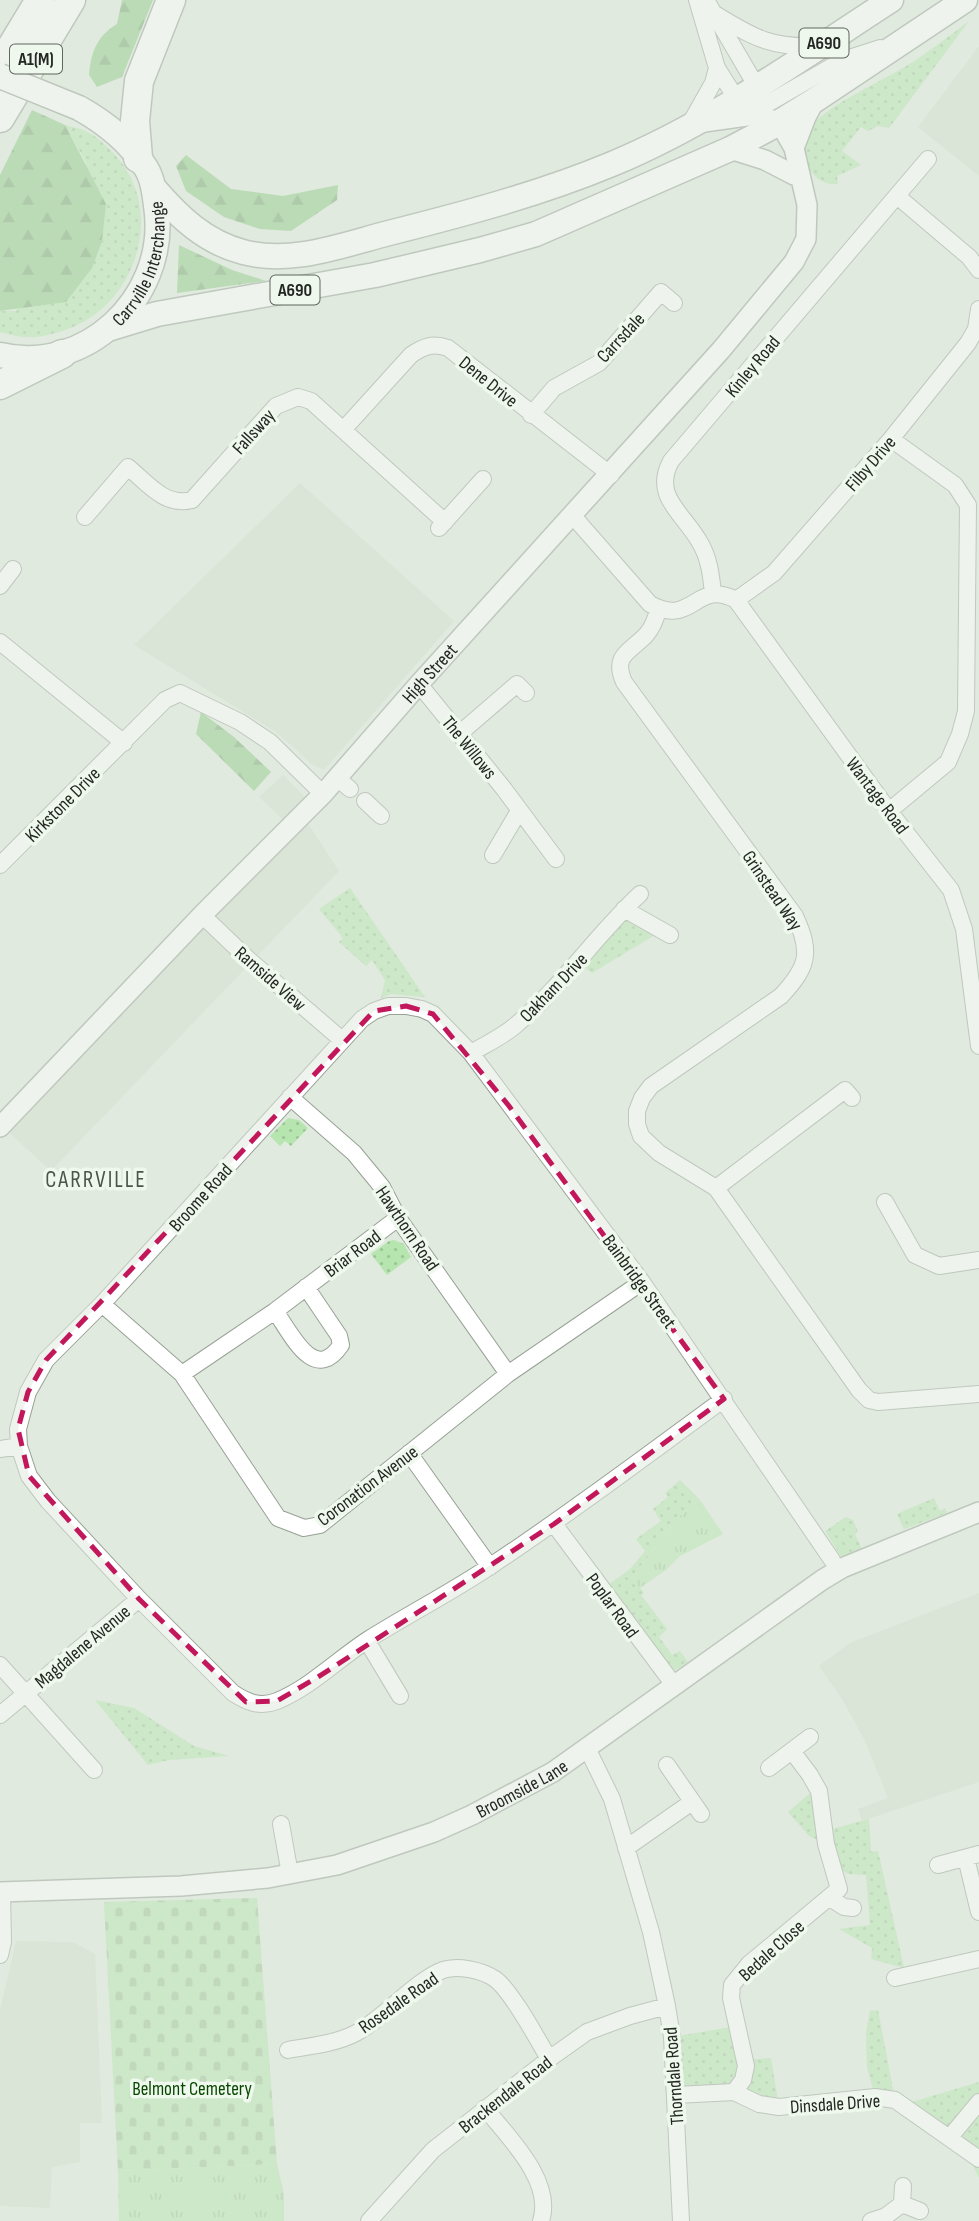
<svg xmlns="http://www.w3.org/2000/svg" width="979" height="2221" font-family="'Sofia Sans Condensed',sans-serif">
<defs>
<pattern id="grass-dots" width="8" height="8" patternUnits="userSpaceOnUse" patternTransform="scale(1.75)"><rect width="8" height="8" fill="#b6e5af"/><path d="M2 2h.1M6 6h.1" fill="none" stroke="#9cc496" stroke-width="1.8" stroke-linecap="round"/></pattern>
<pattern id="forest-firs" width="22" height="20" patternUnits="userSpaceOnUse" patternTransform="scale(1.75)"><rect width="22" height="20" fill="#8eca85"/><path d="M5 1l3.5 6h-7zM16 11l3.5 6h-7z" fill="#74a46c"/></pattern>
<pattern id="cemetery-stones" width="16" height="16" patternUnits="userSpaceOnUse" patternTransform="scale(1.75)"><rect width="16" height="16" fill="#b6e5af"/><path d="M2 7V4a2 2 0 0 1 4 0v3zM10 15v-3a2 2 0 0 1 4 0v3z" fill="#9cc496"/></pattern>
<pattern id="park-tufts" width="24" height="20" patternUnits="userSpaceOnUse" patternTransform="scale(1.75)"><rect width="24" height="20" fill="#b6e5af"/><path d="M3 7l-1-3M5 7V3M7 7l1-3M15 17l-1-3M17 17v-4M19 17l1-3" fill="none" stroke="#9cc496"/></pattern>
</defs>
<rect width="100%" height="100%" fill="#e0eadf"/>
<path fill="#d2e1d0" d="M 979,46 L 979,176 L 918,127 Z
M 300,483 L 454,621 L 324,770 L 313,765 L 276,732 L 134,645 Z
M 283,775 L 309,801 L 303,816 L 339,871 L 51,1171 L 4,1128 L 291,827 L 259,797 Z
M 979,1593 L 979,1782 L 862,1821 L 858,1809 L 888,1798 L 864,1739 L 842,1699 L 819,1666 L 850,1643 Z
M 16,1941 L 73,1942 L 95,1954 L 102,2123 L 80,2123 L 80,2162 L 52,2167 L 50,2208 L 0,2206 L 0,2010 Z"/>
<path fill="url(#grass-dots)" d="M 969,21 L 889,128 L 878,126 L 868,131 L 861,127 L 842,151 L 861,165 L 837,176 L 838,184 C 826,185 818,181 811,171 C 802,157 804,138 813,125 C 826,106 886,79 908,65 C 929,52 949,36 969,21 Z
M 65,125 C 71,127 79,128 85,131 C 99,137 112,151 121,162 C 163,217 135,301 73,327 C 58,333 42,338 26,337 C 18,337 9,334 0,332 L 0,311 L 16,311 L 86,163 Z
M 350,888 L 425,997 L 391,994 L 381,998 L 385,980 L 372,960 L 366,966 L 339,942 L 343,938 L 319,909 Z
M 624,919 L 655,935 L 592,973 L 584,967 Z
M 288,1118 L 299,1120 L 308,1128 L 291,1146 L 285,1141 L 280,1146 L 270,1136 Z
M 394,1240 L 404,1244 L 411,1257 L 387,1275 L 371,1254 L 389,1241 Z
M 680,1480 L 700,1500 L 679,1517 L 632,1577 L 644,1593 L 641,1595 L 667,1629 L 659,1637 L 672,1655 L 680,1651 L 688,1662 C 681,1667 677,1671 668,1667 L 608,1585 L 630,1569 L 645,1551 L 636,1539 L 661,1521 L 653,1509 L 668,1497 L 665,1493 Z
M 934,1498 L 940,1511 L 945,1508 L 947,1513 L 904,1529 L 897,1514 Z
M 846,1517 L 853,1520 L 858,1532 L 855,1534 L 862,1549 L 842,1558 L 825,1531 Z
M 95,1700 L 134,1708 L 194,1746 L 229,1756 L 169,1760 L 148,1765 Z
M 809,1794 L 832,1829 L 869,1819 L 871,1852 L 878,1851 L 904,1968 L 871,1959 L 872,1948 L 839,1929 L 870,1925 L 866,1875 L 848,1874 L 841,1870 L 826,1844 L 809,1836 L 788,1812 Z
M 878,2010 L 895,2100 L 875,2097 L 867,2067 L 866,2032 L 870,2011 Z
M 737,2026 L 744,2060 L 771,2058 L 779,2107 L 734,2092 L 676,2095 L 672,2037 Z
M 979,2082 L 979,2178 L 965,2149 L 902,2105 Z"/>
<path fill="url(#forest-firs)" d="M 122,0 L 153,0 L 122,77 L 97,87 L 89,75 C 91,52 97,36 117,24 Z
M 32,110 L 65,125 L 106,204 L 102,241 L 92,268 L 66,302 L 0,311 L 0,175 Z
M 186,155 L 231,189 L 283,196 L 338,185 L 337,200 L 291,231 L 260,229 L 224,217 L 186,191 L 176,166 Z
M 179,245 L 232,270 L 266,281 L 177,293 Z
M 201,712 L 234,737 L 271,772 L 254,791 L 196,734 Z"/>
<path fill="url(#cemetery-stones)" d="M 257,1898 L 277,2164 L 118,2171 L 104,1902 Z"/>
<path fill="url(#park-tufts)" d="M 700,1500 L 723,1534 L 680,1556 L 666,1570 L 640,1588 L 632,1577 L 679,1517 Z
M 277,2164 L 284,2194 L 284,2221 L 119,2221 L 118,2171 Z"/>
<path fill="#b6e5af" d="M 209,2181 L 210,2207 L 166,2208 L 165,2183 Z"/>
<g fill="none" stroke-linecap="round" stroke-linejoin="round">
<g stroke="#98a196" stroke-width="18">
<path id="minor" d="M 706,0 L 761,94
M 715,14 C 754,38 771,48 818,46
M 717,68 L 736,98 L 767,104 L 843,60 L 880,48
M 691,122 L 713,83 L 717,68 L 697,0
M 897,196 L 969,257 L 979,270
M 531,415 L 554,388 L 599,363 L 661,292 L 674,303
M 343,430 L 411,355 C 424,346 433,343 448,348 L 611,475
M 573,516 L 650,604 C 694,628 695,578 736,600 L 889,811 L 951,890 L 964,929 L 979,1046
M 85,517 L 128,467 C 147,483 165,507 192,500 L 276,406 L 298,397 L 311,401 L 445,522
M 439,528 L 483,479
M 0,586 L 13,569
M 713,593 C 711,574 709,557 699,541 C 683,513 652,496 671,461 L 928,159
M 736,600 L 774,573 L 891,439 L 968,343 L 976,329 L 979,309
M 658,609 C 656,619 653,627 646,635 C 630,652 612,655 624,682 L 795,916 C 812,953 808,967 781,996 L 651,1086 L 642,1098 L 637,1111 L 637,1124 L 641,1136 L 659,1153 L 716,1188 L 859,1390 L 869,1400 L 878,1402 L 979,1394
M 0,642 L 124,743
M 419,684 L 504,789 L 556,859
M 459,734 L 517,684 L 526,693
M 337,778 L 350,789
M 365,801 L 381,816
M 889,811 L 948,762 L 960,734 L 966,711 L 968,505 L 955,485 L 891,439
M 493,855 L 519,811
M 0,865 L 165,700 L 180,693 L 240,722 L 270,742 L 323,794
M 624,909 L 670,935
M 202,915 L 247,958 L 342,1040
M 471,1053 C 486,1044 504,1036 517,1024 C 563,985 596,935 640,894
M 290,1097 L 354,1153 L 382,1187 L 398,1218 L 508,1374
M 716,1188 L 845,1090 L 852,1098
M 885,1202 L 915,1255 L 939,1266 L 979,1260
M 102,1304 L 182,1374 L 278,1518 L 304,1528 L 320,1525 L 508,1374 L 642,1282
M 275,1311 C 291,1333 314,1385 341,1345 L 339,1336 L 306,1287
M 182,1374 L 275,1311 L 398,1218
M 724,1399 C 647,1455 571,1513 492,1565 C 452,1592 409,1614 369,1639 C 338,1659 311,1687 277,1701 C 260,1708 247,1702 233,1693 L 139,1599 L 48,1501 L 29,1476 L 19,1446 L 18,1429 L 28,1392 L 46,1360 L 102,1304 L 362,1019 L 374,1011 L 388,1006 L 406,1006 L 422,1009 L 433,1014 L 471,1053 L 642,1282 L 832,1560
M 0,1449 L 19,1446
M 409,1453 L 490,1567
M 554,1524 L 674,1685
M 367,1641 L 400,1696
M 0,1665 L 94,1770
M 0,1715 L 139,1599
M 587,1748 L 612,1799 L 651,1932 L 667,2006 L 672,2037 L 681,2221
M 667,1765 L 701,1814
M 769,1768 L 810,1737
M 281,1824 L 290,1874
M 626,1848 L 692,1802
M 966,1858 L 979,1912
M 938,1865 L 979,1854
M 830,1898 L 844,1907 L 853,1908
M 0,1955 L 3,1942 L 2,1892
M 895,1978 L 979,1959
M 288,2050 C 310,2046 335,2044 356,2033 C 384,2018 416,1980 443,1970 C 457,1965 482,1970 495,1979 C 511,1990 538,2040 549,2059
M 734,2092 L 743,2080 L 746,2066 L 731,1998 L 732,1985 L 749,1964 L 839,1889 L 826,1844 L 819,1791 L 810,1775 L 792,1751
M 676,2095 L 734,2092 L 759,2104 L 779,2107 L 875,2097 L 895,2100 L 979,2159
M 485,2108 C 508,2137 554,2181 541,2221
M 950,2137 L 979,2102
M 903,2186 L 902,2204 L 920,2211
M 369,2221 L 433,2150 L 549,2059 L 587,2032 L 630,2016 L 667,2006
M 871,2221 L 886,2216 L 902,2204"/>
</g>
<g stroke="#98a196" stroke-width="22">
<g id="tertiary">
<path d="M 794,148 L 806,117 L 815,100"/>
<path d="M 730,149 L 765,160 L 794,175"/>
<path id="s1" d="M 0,1127 L 202,915 L 323,794 L 419,684 L 721,350 L 794,262 L 806,239 L 807,205 L 794,148 L 779,122 L 754,115 L 704,122"/>
<path id="s2" d="M 0,1892 L 181,1886 L 268,1878 L 337,1865 L 434,1832 L 472,1815 L 553,1772 L 822,1580 L 842,1568 L 979,1512"/>
</g>
</g>
<g stroke="#98a196" stroke-width="27">
<g id="trunk">
<path d="M 154,188 C 179,217 205,242 243,252 C 292,265 342,245 389,233 C 464,214 540,194 612,164 C 709,124 803,57 891,0"/>
<path d="M 111,328 L 157,314 L 375,275 L 480,250 L 536,234 L 730,149 L 768,129 L 815,100 L 965,0"/>
<path id="s3" d="M 0,355 C 85,375 165,299 157,214 C 155,198 154,181 146,168 C 129,141 106,123 79,108"/>
</g>
</g>
<g stroke="#98a196" stroke-width="31">
<path id="motorway" d="M 0,66 L 40,0
M 0,118 L 71,0
M 138,158 L 135,121 L 139,81 L 171,0
M 0,385 L 62,354"/>
</g>
<use href="#minor" stroke="#fff" stroke-width="16"/>
<use href="#tertiary" stroke="#fff" stroke-width="19"/>
<use href="#trunk" stroke="#fff" stroke-width="24"/>
<use href="#motorway" stroke="#fff" stroke-width="28"/>
<g stroke="#98a196" stroke-width="27" stroke-linecap="butt">
<path id="trunk-bridge" d="M 0,76 L 79,108"/>
</g>
<use href="#trunk-bridge" stroke="#fff" stroke-width="24"/>
</g>
<path d="M0 0H979V2221H0ZM 406,1006 L 433,1014 L 509,1106 L 724,1399 L 554,1524 L 318,1677 L 277,1701 L 246,1702 L 139,1599 L 29,1476 L 18,1429 L 28,1392 L 46,1360 L 374,1011 Z" fill="#e0eadf" fill-opacity=".55" fill-rule="evenodd"/>
<path fill="none" stroke="#c2185b" stroke-width="5" stroke-dasharray="14 9" stroke-linejoin="round" d="M 406,1006 L 433,1014 L 509,1106 L 724,1399 L 554,1524 L 318,1677 L 277,1701 L 246,1702 L 139,1599 L 29,1476 L 18,1429 L 28,1392 L 46,1360 L 374,1011 Z"/>
<g text-anchor="middle" stroke-width="7" stroke-linejoin="round" paint-order="stroke">
<g fill="#eef8ec" stroke="#61665f" stroke-width="2">
<rect x="799.5" y="28.5" width="49" height="29" rx="5"/>
<rect x="10" y="44.5" width="52" height="29" rx="5"/>
<rect x="270.5" y="275.5" width="49" height="29" rx="5"/>
</g>
<g font-size="18" font-weight="bold" fill="#242723">
<text x="824" y="49">A690</text>
<text x="36" y="65">A1(M)</text>
<text x="295" y="296">A690</text>
</g>
<g font-size="19" fill="#242723" stroke="#eef8ec">
<text dy="7" stroke="none"><textPath href="#s3" startOffset="191">Carrville Interchange</textPath></text>
<text transform="translate(620 337) rotate(-47)" y="7">Carrsdale</text>
<text transform="translate(752 366) rotate(-50)" y="7">Kinley Road</text>
<text transform="translate(489 381) rotate(39)" y="7">Dene Drive</text>
<text transform="translate(253 431) rotate(-48)" y="7">Fallsway</text>
<text transform="translate(870 463) rotate(-49)" y="7">Filby Drive</text>
<text dy="7" stroke="none"><textPath href="#s1" startOffset="625">High Street</textPath></text>
<text transform="translate(470 747) rotate(51)" y="7">The Willows</text>
<text transform="translate(878 795) rotate(53)" y="7">Wantage Road</text>
<text transform="translate(62 804) rotate(-45)" y="7">Kirkstone Drive</text>
<text transform="translate(773 890) rotate(56)" y="7">Grinstead Way</text>
<text transform="translate(271 978) rotate(41)" y="7">Ramside View</text>
<text transform="translate(553 987) rotate(-46)" y="7">Oakham Drive</text>
<text transform="translate(200 1197) rotate(-48)" y="7">Broome Road</text>
<text transform="translate(408 1228) rotate(56)" y="7">Hawthorn Road</text>
<text transform="translate(352 1253) rotate(-37)" y="7">Briar Road</text>
<text transform="translate(640 1281) rotate(54)" y="7">Bainbridge Street</text>
<text transform="translate(367 1485) rotate(-37)" y="7">Coronation Avenue</text>
<text transform="translate(613 1605) rotate(54)" y="7">Poplar Road</text>
<text transform="translate(82 1646) rotate(-40)" y="7">Magdalene Avenue</text>
<text dy="7" stroke="none"><textPath href="#s2" startOffset="539">Broomside Lane</textPath></text>
<text transform="translate(771 1950) rotate(-42)" y="7">Bedale Close</text>
<text transform="translate(398 2002) rotate(-35)" y="7">Rosedale Road</text>
<text transform="translate(673 2076) rotate(-94)" y="7">Thorndale Road</text>
<text transform="translate(505 2094) rotate(-38)" y="7">Brackendale Road</text>
<text transform="translate(835 2103) rotate(-4)" y="7">Dinsdale Drive</text>
</g>
<g font-size="19" fill="#084600" stroke="#eef8ec">
<text x="192" y="2095">Belmont Cemetery</text>
</g>
<g font-size="23" letter-spacing="2" fill="#4d554b" stroke="#eef8ec">
<text x="96" y="1187">CARRVILLE</text>
</g>
</g>
</svg>
